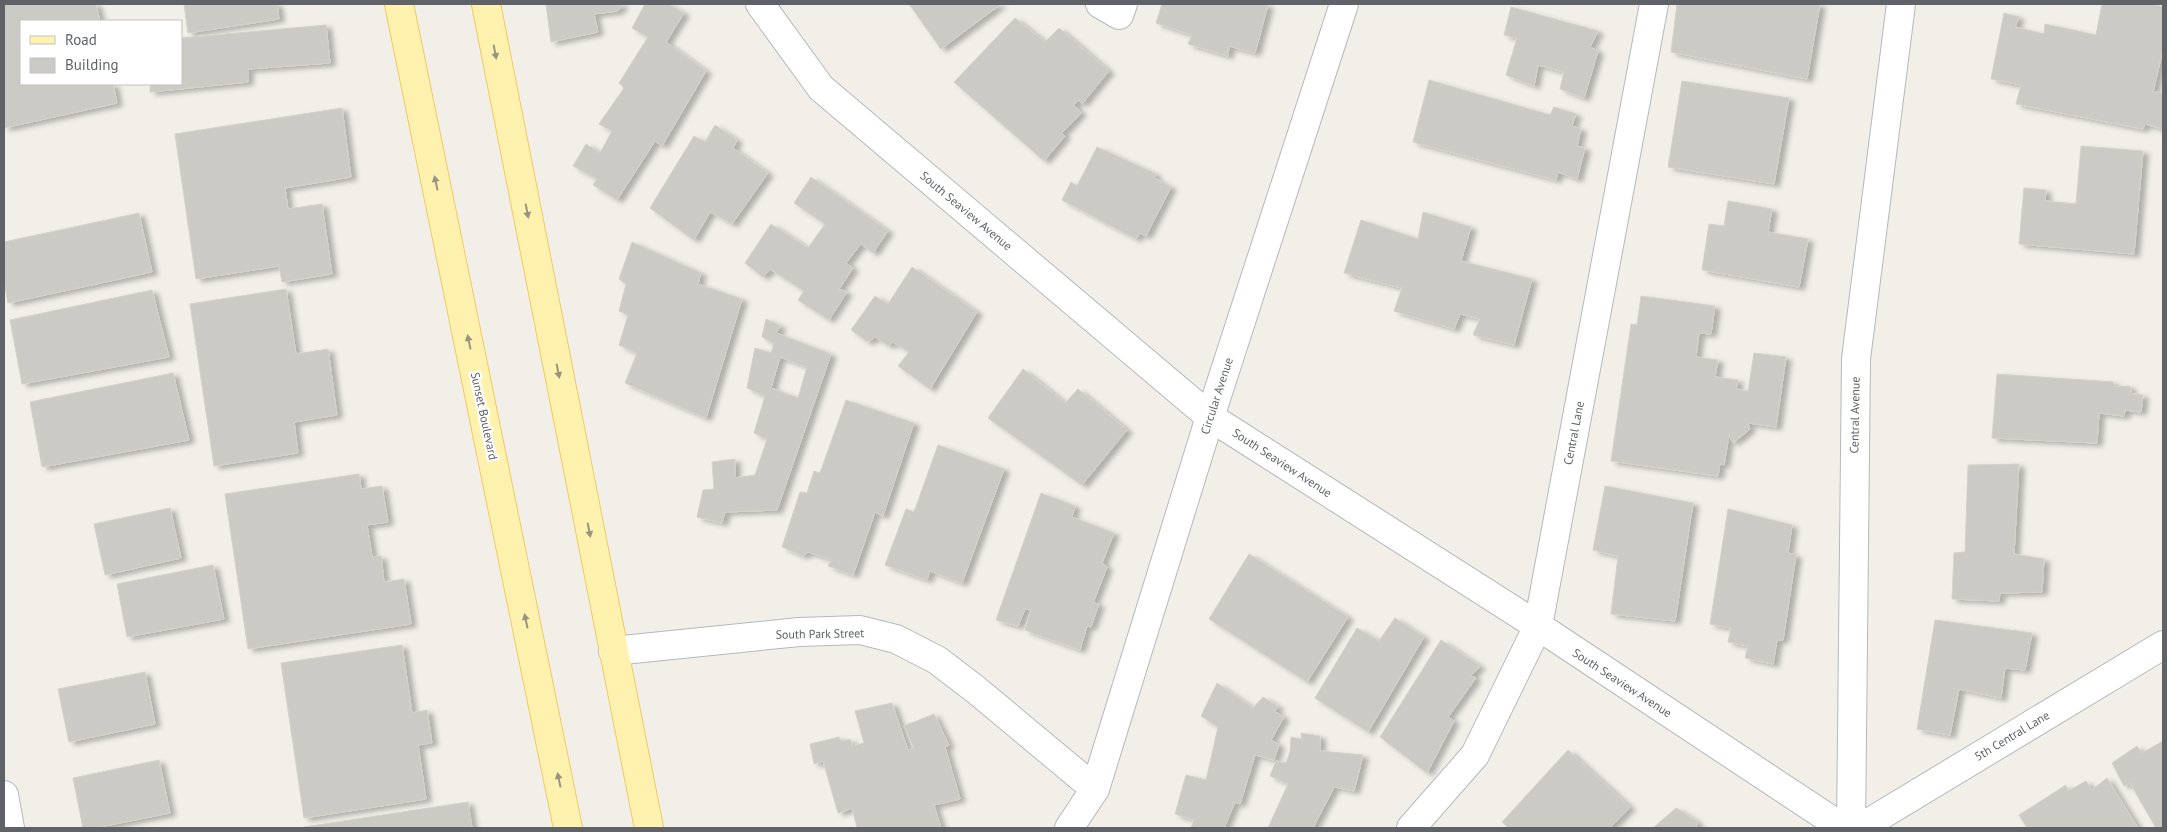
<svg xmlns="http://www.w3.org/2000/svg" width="2167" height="832" font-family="'PT Sans',sans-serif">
<defs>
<filter id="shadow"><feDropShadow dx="5.5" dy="3" stdDeviation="2.5" flood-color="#0004"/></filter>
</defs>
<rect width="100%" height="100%" fill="#f1efe8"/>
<path fill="#cccac5" stroke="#d6d1c6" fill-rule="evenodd" filter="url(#shadow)" d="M 4,4 L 96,4 L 100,21 L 21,21 L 21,84 L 113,84 L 117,103 L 4,128 Z
M 184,4 L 277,4 L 279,19 L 188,33 Z
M 546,4 L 623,4 L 618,11 L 594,14 L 598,32 L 551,42 Z
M 645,4 L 668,4 L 684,13 L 666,42 L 706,71 L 662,146 L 655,141 L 617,200 L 593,185 L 597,179 L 573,166 L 586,144 L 600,153 L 612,131 L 599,124 L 624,88 L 619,83 L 648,37 L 632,28 Z
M 909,4 L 1001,4 L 941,49 Z
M 1162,4 L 1262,4 L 1268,5 L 1255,53 L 1229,46 L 1228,56 L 1188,44 L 1192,35 L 1156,23 Z
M 1677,4 L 1820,4 L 1807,79 L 1671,52 Z
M 2102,4 L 2152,4 L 2163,7 L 2163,49 L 2153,92 L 2163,93 L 2163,129 L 2145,124 L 2143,129 L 2016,104 L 2021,85 L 1991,79 L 2004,13 L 2019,17 L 2015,27 L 2044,34 L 2045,24 L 2096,35 Z
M 1511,7 L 1598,31 L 1590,47 L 1598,51 L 1584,98 L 1560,89 L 1564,72 L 1538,65 L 1534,86 L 1506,75 L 1517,38 L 1504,35 Z
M 1015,18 L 1045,42 L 1059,28 L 1109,71 L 1082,104 L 1078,100 L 1074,105 L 1081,113 L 1062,133 L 1065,136 L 1044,161 L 954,82 Z
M 326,25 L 330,63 L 248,69 L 248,82 L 150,92 L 150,84 L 181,84 L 181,38 Z
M 1429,80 L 1550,115 L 1554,107 L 1576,114 L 1572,126 L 1581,129 L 1577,146 L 1585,148 L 1577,179 L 1558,172 L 1556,180 L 1413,142 Z
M 1682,81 L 1789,98 L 1774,184 L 1668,167 Z
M 342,108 L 351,177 L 285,188 L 288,209 L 322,204 L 332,274 L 282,282 L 279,266 L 196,279 L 175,134 Z
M 715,125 L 737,140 L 733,148 L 768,173 L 732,224 L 710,212 L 694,240 L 650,208 L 694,136 L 705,142 Z
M 2081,146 L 2143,151 L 2134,254 L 2019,244 L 2024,188 L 2046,190 L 2045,201 L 2076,204 Z
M 1097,147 L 1156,174 L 1154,178 L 1171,187 L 1146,236 L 1140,233 L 1136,239 L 1062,200 L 1071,182 L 1077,186 Z
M 811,177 L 888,231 L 873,253 L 861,244 L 846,263 L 853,268 L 839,289 L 847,292 L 829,320 L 798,300 L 804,291 L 770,269 L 763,277 L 745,263 L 771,224 L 808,248 L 825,224 L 794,203 Z
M 1728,201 L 1772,209 L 1768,232 L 1808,239 L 1799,287 L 1702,270 L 1709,224 L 1724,226 Z
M 1423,212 L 1471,227 L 1461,261 L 1532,279 L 1514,345 L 1473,335 L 1480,319 L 1460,314 L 1454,329 L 1394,311 L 1402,288 L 1344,273 L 1361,220 L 1418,239 Z
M 139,213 L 152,272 L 8,303 L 4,281 L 4,242 Z
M 632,242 L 701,273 L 698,284 L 742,299 L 706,418 L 625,383 L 637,353 L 619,345 L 628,315 L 619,311 L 626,284 L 619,279 Z
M 912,267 L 977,312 L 930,389 L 898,366 L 909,352 L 893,342 L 889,346 L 875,337 L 868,342 L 851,330 L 875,296 L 888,304 Z
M 286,289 L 296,354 L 328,349 L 337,415 L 294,422 L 298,453 L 214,466 L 190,304 Z
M 152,290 L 169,357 L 22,384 L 10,320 Z
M 1641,296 L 1715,306 L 1711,334 L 1699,333 L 1696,357 L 1718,360 L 1715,377 L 1738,380 L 1736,389 L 1748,391 L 1754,353 L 1786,357 L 1776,427 L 1748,423 L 1750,429 L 1733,443 L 1729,435 L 1724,465 L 1720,463 L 1718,476 L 1611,461 L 1631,324 L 1637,325 Z
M 766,319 L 781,326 L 776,333 L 831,354 L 777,510 L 725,512 L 722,523 L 697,517 L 703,490 L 714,489 L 712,462 L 735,459 L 735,478 L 755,475 L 767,439 L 754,433 L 765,396 L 747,388 L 755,348 L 771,353 L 774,344 L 762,337 ZM 780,357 L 807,367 L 798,398 L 771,388 Z
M 1023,369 L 1065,403 L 1078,389 L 1127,430 L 1082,485 L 988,418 Z
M 173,373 L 189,440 L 42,467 L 30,402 Z
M 1997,374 L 2113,382 L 2115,387 L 2130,386 L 2131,394 L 2143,395 L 2141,412 L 2125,410 L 2124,416 L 2099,413 L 2097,443 L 1992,438 Z
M 846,400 L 914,423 L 883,516 L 875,512 L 853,575 L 828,566 L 832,560 L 808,552 L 803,556 L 782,547 L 800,492 L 807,493 L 814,471 L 820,473 Z
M 938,445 L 1004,469 L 962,583 L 930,571 L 927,580 L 885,565 L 906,509 L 914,512 Z
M 2019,464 L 2014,554 L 2044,559 L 2042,592 L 2000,593 L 1999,601 L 1952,599 L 1954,553 L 1965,552 L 1968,465 Z
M 359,474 L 361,489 L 382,486 L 388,522 L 367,525 L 372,557 L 381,556 L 384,582 L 404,579 L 411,624 L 248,649 L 225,494 Z
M 1605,486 L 1693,503 L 1675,621 L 1611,614 L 1618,556 L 1593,550 Z
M 1041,493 L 1075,506 L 1072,517 L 1114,533 L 1102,563 L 1107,567 L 1093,603 L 1099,604 L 1091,627 L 1087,626 L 1080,650 L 1025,630 L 1031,610 L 1025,609 L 1018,626 L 996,620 Z
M 170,508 L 181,558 L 105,575 L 94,524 Z
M 1728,509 L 1792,525 L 1788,553 L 1796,555 L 1783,640 L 1777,640 L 1773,664 L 1745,658 L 1748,646 L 1728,642 L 1731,628 L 1710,624 Z
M 1249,554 L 1348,617 L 1307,682 L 1209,619 Z
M 213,565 L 224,619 L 127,637 L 117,584 Z
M 1395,618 L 1424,637 L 1368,732 L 1315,698 L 1357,628 L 1379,641 Z
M 1935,620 L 2032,633 L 2025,670 L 2005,668 L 2001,698 L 1959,689 L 1950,735 L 1917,729 Z
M 1441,640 L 1480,666 L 1471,676 L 1476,678 L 1448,717 L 1454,721 L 1427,773 L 1380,737 Z
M 402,645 L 412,713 L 427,710 L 432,743 L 418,745 L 426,799 L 304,818 L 281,663 Z
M 145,672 L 155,724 L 69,742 L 58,689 Z
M 1217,683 L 1253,708 L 1263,697 L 1279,707 L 1274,711 L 1284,717 L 1271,740 L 1279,745 L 1274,760 L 1255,755 L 1240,804 L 1235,802 L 1224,828 L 1191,828 L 1194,820 L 1175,814 L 1186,775 L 1206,780 L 1218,727 L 1201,716 Z
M 892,703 L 908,750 L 914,748 L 904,726 L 934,714 L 949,745 L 945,747 L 960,799 L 934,805 L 941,828 L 857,828 L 852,808 L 838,813 L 823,761 L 814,764 L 810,744 L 839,737 L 841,742 L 850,739 L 853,746 L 864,743 L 855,711 Z
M 1301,733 L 1320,736 L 1320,751 L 1363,755 L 1354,791 L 1334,787 L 1313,828 L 1268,828 L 1288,784 L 1270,776 L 1276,761 L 1286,763 L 1290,752 L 1291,737 L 1302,739 Z
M 2163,741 L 2163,828 L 2156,828 L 2130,783 L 2124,786 L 2112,763 L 2137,746 L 2142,753 Z
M 1568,750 L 1630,807 L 1610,828 L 1509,828 L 1502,822 Z
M 159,760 L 170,813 L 95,828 L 83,828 L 73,778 Z
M 2107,778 L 2138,828 L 2027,828 L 2019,815 L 2066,785 L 2068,791 L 2086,781 L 2092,790 Z
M 468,802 L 472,828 L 304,828 L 304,827 Z
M 1676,808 L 1698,822 L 1696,828 L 1653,828 Z"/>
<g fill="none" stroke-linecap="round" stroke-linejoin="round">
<g stroke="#b5b8bc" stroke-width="30">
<path id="minor" d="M 760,4 L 821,88 L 1210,417 L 1538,626 L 1843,828
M 1100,4 L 1119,15 L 1123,4
M 613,651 L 799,632 L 860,630 L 896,639 L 937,660 L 975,689 L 1095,789
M 4,795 L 10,828
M 1069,828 L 1095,789 L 1210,417 L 1344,4
M 1411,828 L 1475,755 L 1538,626 L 1654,4
M 1851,828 L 1856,359 L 1901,4
M 1860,828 L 2163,645"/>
</g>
<g stroke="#f2c960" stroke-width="30">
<path id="major" d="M 399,4 L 568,828
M 486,4 L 649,828"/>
</g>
<use href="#minor" stroke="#fff" stroke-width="28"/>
<use href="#major" stroke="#fff2af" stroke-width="28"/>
</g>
<defs><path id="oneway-solid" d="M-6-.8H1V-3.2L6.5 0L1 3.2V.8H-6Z" transform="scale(1.25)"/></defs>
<g fill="#979581">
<use href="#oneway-solid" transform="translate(495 52) rotate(79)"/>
<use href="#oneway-solid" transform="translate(436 183) rotate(-102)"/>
<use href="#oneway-solid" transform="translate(527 211) rotate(79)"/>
<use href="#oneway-solid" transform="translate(469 342) rotate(-102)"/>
<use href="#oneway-solid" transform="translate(558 371) rotate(79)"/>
<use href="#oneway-solid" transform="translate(589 530) rotate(79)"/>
<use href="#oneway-solid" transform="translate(526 621) rotate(-102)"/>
<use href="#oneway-solid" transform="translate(559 780) rotate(-102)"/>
</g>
<g text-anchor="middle" stroke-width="4.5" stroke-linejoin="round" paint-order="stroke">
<g font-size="12" fill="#5f6368" stroke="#fff">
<text transform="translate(966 211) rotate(40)" y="4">South Seaview Avenue</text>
<text transform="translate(1217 396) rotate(-72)" y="4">Circular Avenue</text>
<text transform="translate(1855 415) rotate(-89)" y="4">Central Avenue</text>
<text transform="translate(484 416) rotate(78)" y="4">Sunset Boulevard</text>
<text transform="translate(1574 433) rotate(-79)" y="4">Central Lane</text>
<text transform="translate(1282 463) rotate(33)" y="4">South Seaview Avenue</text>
<text transform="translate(820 634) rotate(-1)" y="4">South Park Street</text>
<text transform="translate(1622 683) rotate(33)" y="4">South Seaview Avenue</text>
<text transform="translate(2012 736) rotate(-31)" y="4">5th Central Lane</text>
</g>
</g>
<rect width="2167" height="832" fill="none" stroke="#5f6368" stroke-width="10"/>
<rect x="20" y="20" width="162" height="65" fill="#ffffff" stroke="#bfc1c3"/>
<rect x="30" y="36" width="25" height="8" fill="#fff2af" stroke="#bfc1c3"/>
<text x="65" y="45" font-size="15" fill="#5f6368">Road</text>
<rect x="30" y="58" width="25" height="15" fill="#cccac5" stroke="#bfc1c3"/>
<text x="65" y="70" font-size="15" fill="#5f6368">Building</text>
</svg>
